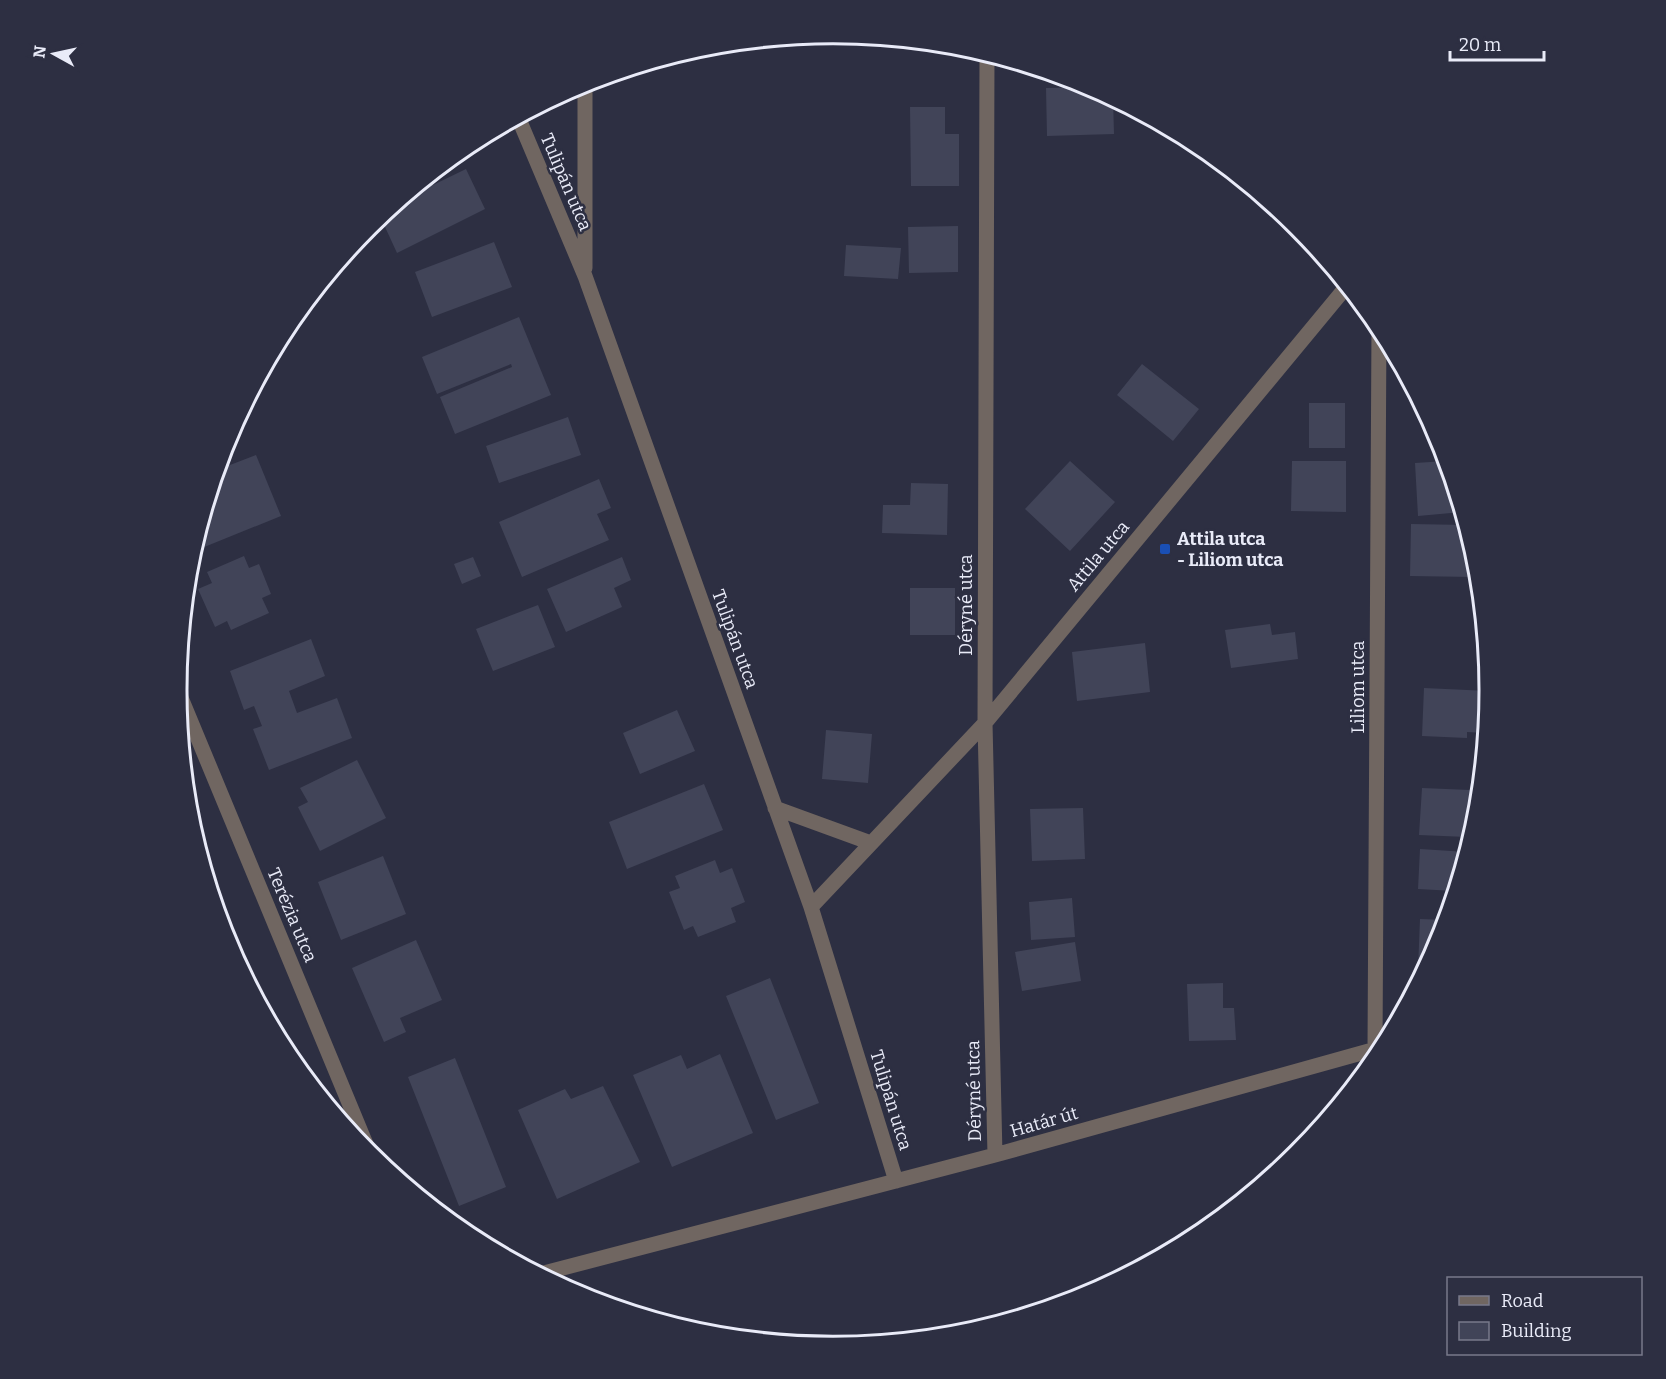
<svg xmlns="http://www.w3.org/2000/svg" width="1666" height="1379" font-family="Bitter,serif">
<rect width="100%" height="100%" fill="#2d2f42"/>
<path fill="#414458" d="M 1092,87 L 1113,98 L 1114,134 L 1047,136 L 1046,88 Z
M 910,107 L 945,107 L 945,134 L 959,134 L 959,186 L 911,186 Z
M 466,169 L 485,209 L 397,253 L 380,216 L 429,176 L 433,185 Z
M 958,226 L 958,272 L 909,273 L 908,227 Z
M 494,242 L 512,287 L 432,317 L 415,272 Z
M 846,245 L 901,248 L 898,279 L 844,276 Z
M 519,317 L 551,395 L 455,434 L 440,397 L 512,367 L 511,364 L 437,394 L 422,357 Z
M 1142,364 L 1199,409 L 1173,441 L 1117,395 Z
M 1309,403 L 1345,403 L 1345,448 L 1309,448 Z
M 568,417 L 581,455 L 499,483 L 486,446 Z
M 256,455 L 281,516 L 192,552 L 217,470 Z
M 1070,461 L 1115,502 L 1070,551 L 1025,509 Z
M 1292,461 L 1346,461 L 1346,512 L 1291,511 Z
M 1446,461 L 1462,512 L 1418,516 L 1415,463 Z
M 599,479 L 611,508 L 597,514 L 609,540 L 522,577 L 499,522 Z
M 911,483 L 948,484 L 947,535 L 882,533 L 883,505 L 910,505 Z
M 1411,524 L 1466,525 L 1473,550 L 1473,577 L 1410,576 Z
M 244,556 L 249,568 L 259,564 L 271,594 L 262,598 L 269,613 L 231,630 L 227,621 L 215,627 L 198,589 L 212,583 L 207,572 Z
M 473,557 L 481,576 L 462,584 L 454,564 Z
M 622,557 L 631,580 L 614,588 L 622,607 L 566,632 L 547,589 Z
M 910,588 L 955,588 L 955,635 L 910,635 Z
M 538,605 L 555,647 L 493,671 L 476,629 Z
M 1270,624 L 1272,635 L 1295,632 L 1298,659 L 1231,668 L 1225,630 Z
M 311,639 L 325,676 L 289,691 L 297,713 L 337,698 L 352,738 L 269,770 L 253,729 L 262,726 L 254,706 L 244,710 L 230,671 Z
M 1145,643 L 1150,692 L 1077,701 L 1072,652 Z
M 1424,688 L 1489,691 L 1485,733 L 1467,732 L 1467,738 L 1422,736 Z
M 677,710 L 695,751 L 640,774 L 623,733 Z
M 826,730 L 872,734 L 868,783 L 822,779 Z
M 357,760 L 386,818 L 320,851 L 298,807 L 308,802 L 300,788 Z
M 704,784 L 723,830 L 627,869 L 609,822 Z
M 1422,788 L 1470,790 L 1467,837 L 1419,835 Z
M 1083,808 L 1085,859 L 1032,861 L 1030,809 Z
M 1420,849 L 1467,852 L 1457,882 L 1455,881 L 1454,891 L 1418,889 Z
M 383,856 L 406,914 L 341,940 L 318,882 Z
M 715,860 L 720,873 L 732,868 L 745,902 L 731,908 L 736,922 L 698,937 L 693,926 L 684,930 L 669,892 L 680,888 L 675,876 Z
M 1072,898 L 1075,937 L 1031,940 L 1029,902 Z
M 1420,919 L 1446,920 L 1439,941 L 1425,969 L 1418,969 Z
M 416,940 L 442,1000 L 400,1018 L 406,1032 L 384,1042 L 352,968 Z
M 1075,942 L 1081,981 L 1022,991 L 1015,952 Z
M 770,978 L 819,1103 L 776,1120 L 726,996 Z
M 1223,983 L 1223,1008 L 1234,1008 L 1236,1040 L 1189,1041 L 1187,984 Z
M 720,1054 L 753,1133 L 672,1167 L 633,1075 L 681,1055 L 687,1069 Z
M 455,1058 L 506,1187 L 459,1206 L 408,1077 Z
M 603,1086 L 640,1162 L 557,1199 L 518,1110 L 565,1089 L 571,1099 Z"/>
<g fill="none" stroke-linecap="round" stroke-linejoin="round">
<path stroke="#706661" stroke-width="15" d="M 987,54 L 985,723 L 995,1155
M 518,117 L 585,276 L 811,907 L 896,1181
M 585,268 L 585,82
M 177,688 L 371,1156
M 775,808 L 871,843
M 811,907 L 985,723 L 1347,286
M 1375,1049 L 1379,326
M 540,1274 L 995,1155 L 1383,1047"/>
</g>
<rect fill="#1a4fb4" stroke="#2d2f42" stroke-width="2" x="1159" y="543" width="12" height="12" rx="3"/>
<g text-anchor="middle" stroke-width="5" stroke-linejoin="round" paint-order="stroke">
<g font-size="18" fill="#e9ebf8" stroke="#2d2f42">
<text transform="translate(566 182) rotate(67)" y="6">Tulipán utca</text>
<text transform="translate(1098 556) rotate(-50)" y="6">Attila utca</text>
<text transform="translate(966 605) rotate(-90)" y="6">Déryné utca</text>
<text transform="translate(735 639) rotate(70)" y="6">Tulipán utca</text>
<text transform="translate(1358 687) rotate(-90)" y="6">Liliom utca</text>
<text transform="translate(292 915) rotate(67)" y="6">Terézia utca</text>
<text transform="translate(974 1091) rotate(-91)" y="6">Déryné utca</text>
<text transform="translate(891 1100) rotate(73)" y="6">Tulipán utca</text>
<text transform="translate(1044 1122) rotate(-16)" y="6">Határ út</text>
</g>
<g font-size="18" font-weight="bold" fill="#e9ebf8" stroke="#2d2f42" text-anchor="start">
<text x="1177" y="545">Attila utca<tspan x="1177" dy="21">- Liliom utca</tspan></text>
</g>
</g>
<path d="M0 0H1666V1379H0ZM187 690a646 646 0 1 1 1292 0a646 646 0 1 1-1292 0Z" fill="#2d2f42" fill-rule="evenodd"/>
<path fill="none" stroke="#e9ebf8" stroke-width="3" d="M187 690a646 646 0 1 1 1292 0a646 646 0 1 1-1292 0Z"/>
<rect x="1447" y="1277" width="195" height="78" fill="#2d2f42" stroke="#787a8b" stroke-width="1.5"/>
<rect x="1459" y="1296" width="30" height="9" fill="#706661" stroke="#787a8b" stroke-width="1.5"/>
<text x="1501" y="1307" font-size="18" fill="#e9ebf8">Road</text>
<rect x="1459" y="1322" width="30" height="18" fill="#414458" stroke="#787a8b" stroke-width="1.5"/>
<text x="1501" y="1337" font-size="18" fill="#e9ebf8">Building</text>
<g transform="translate(54 54) rotate(278)" stroke="#2d2f42" stroke-width="4.5" paint-order="stroke">
<path d="M0-4.5L10 22L0 15L-10 22Z" fill="#e9ebf8"/>
<text y="-9" font-size="16" font-weight="bold" text-anchor="middle" fill="#e9ebf8">N</text>
</g>
<path d="M1450 51v9h94v-9" fill="none" stroke="#e9ebf8" stroke-width="3"/>
<text x="1459" y="51" font-size="18" fill="#e9ebf8" stroke="#2d2f42" stroke-width="4.5" paint-order="stroke">20 m</text>
</svg>
